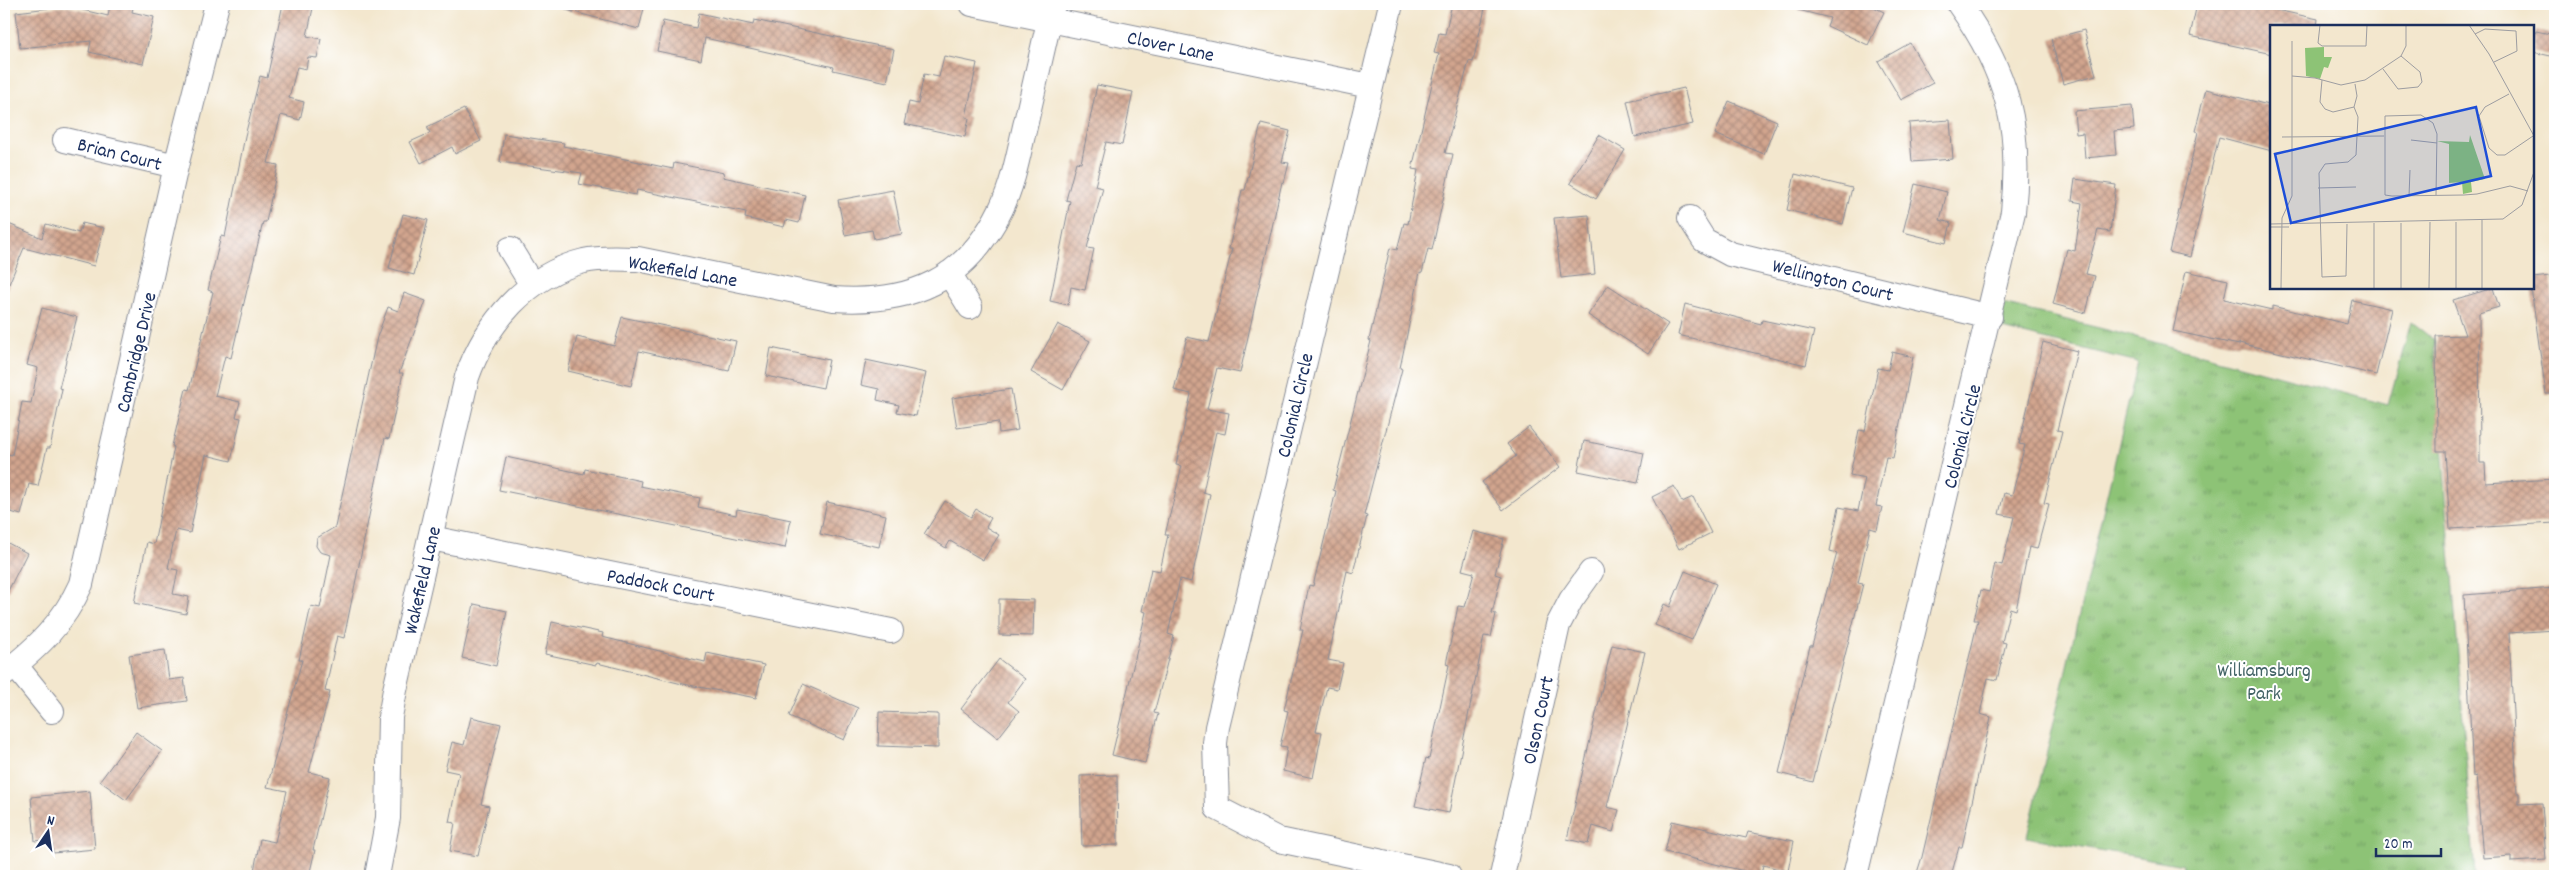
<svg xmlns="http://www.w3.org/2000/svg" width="2559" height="880" font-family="Dekko,sans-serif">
<defs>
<pattern id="grass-tufts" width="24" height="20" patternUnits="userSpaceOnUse" patternTransform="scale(1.25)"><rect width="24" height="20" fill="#8dc376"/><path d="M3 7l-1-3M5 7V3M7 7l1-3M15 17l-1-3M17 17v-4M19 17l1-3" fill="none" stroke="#729f64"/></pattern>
<pattern id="building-cross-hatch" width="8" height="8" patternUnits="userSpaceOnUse" patternTransform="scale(1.25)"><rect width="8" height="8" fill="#d2a58e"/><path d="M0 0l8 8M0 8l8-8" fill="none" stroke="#aa8777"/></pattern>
</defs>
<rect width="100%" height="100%" fill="#fff"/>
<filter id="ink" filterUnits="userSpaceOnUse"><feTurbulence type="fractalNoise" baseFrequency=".02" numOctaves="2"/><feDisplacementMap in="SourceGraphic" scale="10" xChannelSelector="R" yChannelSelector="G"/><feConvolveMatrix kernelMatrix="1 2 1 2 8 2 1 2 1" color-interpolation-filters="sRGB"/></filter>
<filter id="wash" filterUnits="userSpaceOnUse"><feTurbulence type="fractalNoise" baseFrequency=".0096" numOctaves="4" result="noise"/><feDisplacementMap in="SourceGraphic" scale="20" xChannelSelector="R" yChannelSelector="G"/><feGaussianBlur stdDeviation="1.12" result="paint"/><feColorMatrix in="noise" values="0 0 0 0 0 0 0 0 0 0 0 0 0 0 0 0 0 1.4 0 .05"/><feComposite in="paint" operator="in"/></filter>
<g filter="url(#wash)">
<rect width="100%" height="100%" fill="#f3e7ce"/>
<path fill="url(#grass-tufts)" stroke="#54796a" d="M 2003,304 L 2143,339 L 2388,405 L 2411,322 L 2434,340 L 2475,876 L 2182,876 L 2183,865 L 2027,837 L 2138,362 L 1999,328 Z"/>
<g id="blocks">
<path fill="url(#building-cross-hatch)" d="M 110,4 L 134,4 L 132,12 L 154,17 L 143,64 L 89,52 L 91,41 L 20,48 L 16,12 L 66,6 L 108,16 Z
M 283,4 L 313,8 L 307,36 L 321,39 L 317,58 L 308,57 L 306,69 L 297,67 L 289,98 L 304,102 L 300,120 L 281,115 L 268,163 L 278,165 L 266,222 L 263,222 L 231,358 L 225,356 L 215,396 L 240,402 L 236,417 L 241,418 L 231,461 L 206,455 L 190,533 L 176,530 L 168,568 L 178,570 L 173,594 L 189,597 L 186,614 L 134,603 L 147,542 L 154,544 L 174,447 L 172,446 L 186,389 L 189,390 L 213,292 L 208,290 L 221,236 L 225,237 L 245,136 L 260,76 L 267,78 Z
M 567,4 L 645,4 L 639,29 L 566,10 Z
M 1452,4 L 1486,4 L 1473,62 L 1469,61 L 1445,153 L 1453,154 L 1432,250 L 1428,249 L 1422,273 L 1420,272 L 1400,368 L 1402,369 L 1364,515 L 1367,516 L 1353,573 L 1347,571 L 1328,660 L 1343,663 L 1337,689 L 1327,687 L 1316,731 L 1322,732 L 1313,778 L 1283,771 L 1287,747 L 1280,746 L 1288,711 L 1284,710 L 1303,630 L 1300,630 L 1309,585 L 1313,586 L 1336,491 L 1333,490 L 1371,341 L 1369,340 L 1390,248 L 1397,250 L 1404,223 L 1408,224 L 1418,170 L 1412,169 L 1439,54 L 1434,53 L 1439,33 L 1445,34 Z
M 1799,4 L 1867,4 L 1884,12 L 1868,45 L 1827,26 L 1830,18 L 1798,10 Z
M 2197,4 L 2249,4 L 2318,19 L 2317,26 L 2272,26 L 2272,54 L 2190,36 Z
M 699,13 L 753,25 L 754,20 L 894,49 L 887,82 L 833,70 L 834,67 L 705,38 L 701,60 L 657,51 L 663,21 L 696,28 Z
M 2084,30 L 2096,75 L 2063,84 L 2051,39 Z
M 2536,31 L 2555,35 L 2555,57 L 2533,52 Z
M 1910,43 L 1933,83 L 1901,100 L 1878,61 Z
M 944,56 L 977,63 L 966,117 L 969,118 L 965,137 L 904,124 L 909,102 L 918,104 L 924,74 L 939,77 Z
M 1097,85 L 1133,92 L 1122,145 L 1106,142 L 1095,186 L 1103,188 L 1087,248 L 1094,249 L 1085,290 L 1071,287 L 1068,305 L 1050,301 L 1070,201 L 1066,200 L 1076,162 L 1081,163 Z
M 1684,88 L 1693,124 L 1635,137 L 1627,101 Z
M 2206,89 L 2272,106 L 2272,151 L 2219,137 L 2190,257 L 2169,252 L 2198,132 L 2195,131 Z
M 1729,101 L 1777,121 L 1764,154 L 1715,134 Z
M 2132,106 L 2134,129 L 2114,131 L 2116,155 L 2085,158 L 2083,133 L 2076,134 L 2074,111 Z
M 464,109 L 481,141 L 455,154 L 452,147 L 421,163 L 410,142 L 430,133 L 427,127 Z
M 1950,120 L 1953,159 L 1912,162 L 1909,123 Z
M 1261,124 L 1290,131 L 1282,162 L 1289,163 L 1284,183 L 1282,182 L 1240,373 L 1217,368 L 1207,409 L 1229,413 L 1225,434 L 1216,432 L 1203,492 L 1210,494 L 1191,582 L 1180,579 L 1168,634 L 1174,636 L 1154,713 L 1158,714 L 1145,763 L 1112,755 L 1146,612 L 1142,611 L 1151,569 L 1160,571 L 1168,535 L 1165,535 L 1182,466 L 1176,465 L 1191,394 L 1174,390 L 1187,337 L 1209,342 L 1232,249 L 1229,249 L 1242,190 L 1245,190 Z
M 504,134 L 564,143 L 563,146 L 673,169 L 674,163 L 724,173 L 723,177 L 805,195 L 799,223 L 786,220 L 784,227 L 745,218 L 746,212 L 637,190 L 636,195 L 579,184 L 582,173 L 500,162 Z
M 1599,135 L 1625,150 L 1596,199 L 1570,183 Z
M 1795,174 L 1852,188 L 1843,224 L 1787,210 Z
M 2075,179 L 2116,185 L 2110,232 L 2098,230 L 2086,274 L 2095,276 L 2086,313 L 2053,304 L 2067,249 L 2075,251 L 2082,203 L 2072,201 Z
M 1915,184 L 1947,192 L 1940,220 L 1951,223 L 1946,243 L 1903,232 Z
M 893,190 L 902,234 L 874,239 L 872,230 L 845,235 L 838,200 Z
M 403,214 L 428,220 L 414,275 L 389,268 Z
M 1589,215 L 1595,274 L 1561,278 L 1554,218 Z
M 4,222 L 42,238 L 46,224 L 79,233 L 82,223 L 104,228 L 94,266 L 24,248 L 4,296 Z
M 2186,271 L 2228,280 L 2224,299 L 2272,310 L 2272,306 L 2347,324 L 2352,300 L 2392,309 L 2376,375 L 2239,343 L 2239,345 L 2173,331 Z
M 2550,276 L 2555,316 L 2555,394 L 2546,394 L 2531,288 L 2533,288 L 2533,278 Z
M 1608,285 L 1668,324 L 1648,354 L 1588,315 Z
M 2493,288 L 2499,307 L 2479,313 L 2480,463 L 2485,463 L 2486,483 L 2555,479 L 2555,523 L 2450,529 L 2445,451 L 2437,451 L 2436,336 L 2465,335 L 2453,300 Z
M 404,293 L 426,301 L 399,373 L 403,373 L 389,439 L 385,438 L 344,638 L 337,636 L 325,691 L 330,692 L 309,772 L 330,777 L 313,850 L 315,850 L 309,876 L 269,876 L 270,874 L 254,871 L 260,839 L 275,842 L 287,791 L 267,787 L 302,660 L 299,660 L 311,606 L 320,608 L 331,555 L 320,552 L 316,546 L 317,538 L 335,527 L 377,337 L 388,307 L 398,311 Z
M 1685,304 L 1761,324 L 1762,320 L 1814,331 L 1806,365 L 1678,335 Z
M 42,308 L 77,317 L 59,388 L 62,389 L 50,448 L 47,448 L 38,486 L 29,484 L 21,515 L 4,510 L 4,453 L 12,455 L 22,402 L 31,403 L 38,368 L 27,365 Z
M 622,317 L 736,341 L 729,371 L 639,351 L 631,386 L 568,371 L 577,337 L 614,346 Z
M 1058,324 L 1090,341 L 1063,390 L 1031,372 Z
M 2043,342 L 2077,351 L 2057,430 L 2062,431 L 2044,503 L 2049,504 L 2037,549 L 2029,547 L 2016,610 L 2010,608 L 2002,642 L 2006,643 L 1997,680 L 1988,678 L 1980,714 L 1991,717 L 1962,847 L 1959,847 L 1951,876 L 1916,876 L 1922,857 L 1978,620 L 1974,620 L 1981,590 L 1989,592 L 1995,563 L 2002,565 L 2014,517 L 1999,514 L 2004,493 L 2012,495 L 2025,445 L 2019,444 Z
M 771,348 L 829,360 L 823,388 L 766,376 Z
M 1892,352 L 1913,357 L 1893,458 L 1886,457 L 1876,506 L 1882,507 L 1877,530 L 1870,528 L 1858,583 L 1863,584 L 1813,782 L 1779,773 L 1810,646 L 1812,646 L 1837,553 L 1830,551 L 1839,507 L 1858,511 L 1865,478 L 1850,475 L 1859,430 L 1865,431 L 1878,368 L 1888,370 Z
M 866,360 L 926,373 L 916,416 L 897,412 L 899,405 L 877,400 L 879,389 L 861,385 Z
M 1011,389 L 1018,430 L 999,433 L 998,422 L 957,428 L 952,398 Z
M 1529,427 L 1560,467 L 1503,510 L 1482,482 L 1516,456 L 1507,444 Z
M 1584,441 L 1644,453 L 1638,483 L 1578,471 Z
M 506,457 L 584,474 L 585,469 L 641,481 L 640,486 L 700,498 L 698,507 L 736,515 L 737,509 L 791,520 L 785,548 L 499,490 Z
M 1674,486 L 1682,502 L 1693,497 L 1711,533 L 1679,549 L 1652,497 Z
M 945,501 L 971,517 L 976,509 L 991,518 L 986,527 L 999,535 L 983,560 L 950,541 L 946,548 L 924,534 Z
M 827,502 L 886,515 L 879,547 L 820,534 Z
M 1473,531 L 1504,539 L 1495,574 L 1501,576 L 1492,613 L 1496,614 L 1491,637 L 1484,636 L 1449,813 L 1415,806 L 1426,758 L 1429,759 L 1449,665 L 1446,664 L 1458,606 L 1465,607 L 1474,573 L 1462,570 Z
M 4,541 L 27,553 L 4,599 Z
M 1685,571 L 1716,584 L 1692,640 L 1655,625 L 1664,604 L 1670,607 Z
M 2555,588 L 2555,630 L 2509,633 L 2517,793 L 2519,793 L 2519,804 L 2542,803 L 2546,860 L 2511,862 L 2511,856 L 2483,858 L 2476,776 L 2473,777 L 2464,595 Z
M 999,599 L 1034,600 L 1033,636 L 999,635 Z
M 474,604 L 507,611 L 496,666 L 462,658 Z
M 552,622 L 603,633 L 602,637 L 705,662 L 707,653 L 764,665 L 756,698 L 678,683 L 597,663 L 596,665 L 545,654 Z
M 1612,645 L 1645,652 L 1607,807 L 1619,810 L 1613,832 L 1593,826 L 1588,844 L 1567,839 Z
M 165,650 L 169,680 L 184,678 L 187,701 L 137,708 L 129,655 Z
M 999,659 L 1025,679 L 1008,702 L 1019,711 L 998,738 L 961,709 Z
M 803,684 L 858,708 L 844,740 L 789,716 Z
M 879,712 L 938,714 L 938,748 L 878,746 Z
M 471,717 L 501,724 L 481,804 L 489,806 L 478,856 L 450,851 L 455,823 L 449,822 L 459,773 L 445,770 L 452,742 L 464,745 Z
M 136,732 L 162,751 L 126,800 L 100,781 Z
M 1117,775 L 1118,845 L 1082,846 L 1080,776 Z
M 90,791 L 95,849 L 53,853 L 52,839 L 35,841 L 31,797 Z
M 1672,821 L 1746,838 L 1748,832 L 1794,841 L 1788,871 L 1763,865 L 1761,875 L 1665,852 Z"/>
</g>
</g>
<g filter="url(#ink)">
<use href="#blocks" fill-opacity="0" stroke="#878b96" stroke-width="1"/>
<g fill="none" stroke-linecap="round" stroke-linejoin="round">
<g stroke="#878b96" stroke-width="26">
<path id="minor" d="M 972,4 L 1370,86
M 1391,4 L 1217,727 L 1215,743 L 1217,808 L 1279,840 L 1449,876
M 65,140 L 176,166
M 1690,218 L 1704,240 L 1730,254 L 1990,317
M 510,249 L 532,285
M 949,273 L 970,307
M 431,538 L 891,631
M 15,665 L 52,711
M 4,674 C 38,647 63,624 81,584 L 176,166 L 217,4
M 377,876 L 388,818 L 390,717 L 395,690 L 467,377 C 486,323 527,275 584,261 C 602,257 620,259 638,259 L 834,299 C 911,304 966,281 1001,209 C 1014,182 1019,151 1026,122 C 1035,82 1044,43 1053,4
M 1502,876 L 1558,625 L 1571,600 L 1591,572
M 1855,876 L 2013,212 C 2022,128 2008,73 1959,4"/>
</g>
<use href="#minor" stroke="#fff" stroke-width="24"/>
</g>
</g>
<g text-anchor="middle" stroke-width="4" stroke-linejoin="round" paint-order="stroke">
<g font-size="20" fill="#1b2f5e" stroke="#fff">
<text transform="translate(1171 45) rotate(12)" y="7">Clover Lane</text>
<text transform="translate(120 153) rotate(14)" y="7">Brian Court</text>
<text transform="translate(683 270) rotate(10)" y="7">Wakefield Lane</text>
<text transform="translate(1833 279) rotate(14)" y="7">Wellington Court</text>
<text transform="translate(135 352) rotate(-77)" y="7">Cambridge Drive</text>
<text transform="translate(1294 405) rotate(-77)" y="7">Colonial Circle</text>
<text transform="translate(1961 436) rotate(-76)" y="7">Colonial Circle</text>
<text transform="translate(421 580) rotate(-77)" y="7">Wakefield Lane</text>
<text transform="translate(661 584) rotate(11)" y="7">Paddock Court</text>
<text transform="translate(1537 720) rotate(-78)" y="7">Olson Court</text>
</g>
<g font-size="20" fill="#436366" stroke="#fff">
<text x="2264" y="676">Williamsburg<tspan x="2264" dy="23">Park</tspan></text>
</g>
</g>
<g transform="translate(2270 25)">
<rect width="264" height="264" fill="#f3e7ce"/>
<path d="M 54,22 L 54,32 L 62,32 L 58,43 L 54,42 L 50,54 L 36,51 L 35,23 ZM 200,110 L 215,154 L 201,157 L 202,167 L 193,169 L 192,157 L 179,158 L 179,119 L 167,116 L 199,117 Z" fill="#8dc376"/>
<path fill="none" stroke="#9d9da1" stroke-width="1" d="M 50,0 L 48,18 L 52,21 L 96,21 L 97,0M 199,0 L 219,29 L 264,111M 205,9 L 215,4 L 246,6 L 247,26 L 224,37M 113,44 L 128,64 L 148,62 L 152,57 L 150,47 L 131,31M 22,51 L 45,53 L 71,60 L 95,55 L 131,31 L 136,21 L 136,0M 52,55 L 50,77 L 55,84 L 63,87 L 84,82 L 87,71 L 85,59M 239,69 L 215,82 L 209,91 L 219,123 L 227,130 L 235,130 L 263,111M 12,112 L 114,111M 141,115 L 167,118M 48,163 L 86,162M 166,170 L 167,109 L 163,98 L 151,90 L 115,91 L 115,170 L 122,171 L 194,170 L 207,169 L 240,161 L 258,166M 139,171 L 140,145M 0,199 L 233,194 L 252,180 L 264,147M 77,199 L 76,251 L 52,252 L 49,148 L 55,139 L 78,137 L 86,130 L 88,92 L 84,82M 0,202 L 19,202M 11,263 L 12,193 L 22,171 L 22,16M 104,263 L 104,198M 131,263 L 131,198M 159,263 L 160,197M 186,263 L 186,197M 212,263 L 212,195"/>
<path fill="#1d4ed8" fill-opacity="0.15" stroke="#1d4ed8" stroke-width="2.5" d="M 206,82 L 221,151 L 21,198 L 5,129 Z"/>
<rect width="264" height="264" fill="none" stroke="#1b2f5e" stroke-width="2.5"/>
</g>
<rect width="2559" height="880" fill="none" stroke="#fff" stroke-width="20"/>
<g transform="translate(48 832) rotate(13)" stroke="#ffffff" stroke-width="4" paint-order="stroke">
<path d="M0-4L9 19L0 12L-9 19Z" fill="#1b2f5e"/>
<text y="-8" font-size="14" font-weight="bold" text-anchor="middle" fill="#1b2f5e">N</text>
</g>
<path d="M2376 848v8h65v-8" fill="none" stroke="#1b2f5e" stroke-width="2.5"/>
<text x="2384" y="848" font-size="15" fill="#1b2f5e" stroke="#ffffff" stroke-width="4" paint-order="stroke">20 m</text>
</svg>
